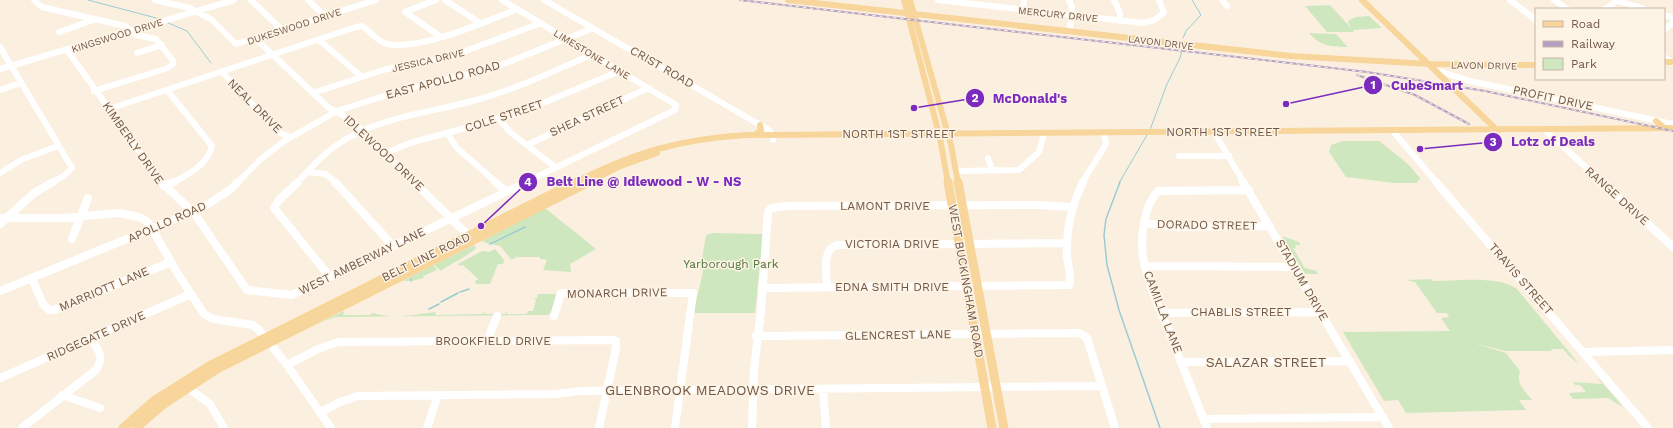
<svg xmlns="http://www.w3.org/2000/svg" width="1673" height="428" font-family="'Work Sans',sans-serif">
<rect width="100%" height="100%" fill="#fbf0e0"/>
<path fill="#cfe7bf" d="M 1330,5 L 1352,29 L 1348,23 L 1349,20 L 1356,17 L 1369,16 L 1382,28 L 1353,30 L 1354,32 L 1327,32 L 1305,6 Z
M 1309,33 L 1336,34 L 1348,47 C 1333,47 1319,46 1309,33 Z
M 1343,141 L 1379,141 L 1408,164 L 1420,178 L 1417,183 L 1394,183 L 1346,177 L 1329,152 L 1331,145 Z
M 545,208 L 596,249 L 570,264 L 571,272 L 543,270 L 547,260 L 540,259 L 540,257 L 516,257 L 514,259 L 511,259 L 500,246 L 491,244 L 506,234 L 489,244 L 482,241 Z
M 713,233 L 763,234 L 755,313 L 694,313 C 696,297 701,285 703,270 L 700,270 L 706,235 Z
M 1282,236 L 1299,242 L 1300,245 L 1295,245 L 1296,248 L 1293,248 L 1305,268 L 1317,271 L 1318,274 L 1305,274 Z
M 474,245 L 476,248 C 471,254 449,265 441,271 L 434,265 Z
M 495,249 L 504,260 L 503,264 L 498,264 L 490,284 L 476,284 L 475,281 L 478,279 L 463,265 L 460,266 L 458,264 L 482,251 L 489,252 Z
M 433,265 L 437,270 L 423,276 L 424,278 L 412,281 L 412,278 L 410,281 L 403,281 Z
M 1431,279 L 1433,281 C 1455,281 1500,275 1517,289 L 1579,364 L 1569,356 L 1563,349 L 1551,349 L 1552,351 L 1505,351 L 1473,343 L 1506,353 L 1520,371 C 1516,383 1524,390 1532,400 L 1519,400 L 1526,410 L 1406,413 L 1398,400 L 1384,401 L 1343,332 L 1450,331 L 1441,318 L 1449,317 L 1447,313 L 1437,313 L 1415,282 L 1406,280 Z
M 538,294 L 556,294 L 552,313 L 547,315 L 336,317 L 324,321 L 278,343 L 344,311 L 343,315 L 370,315 L 373,313 C 393,320 416,314 436,312 L 435,315 L 483,314 L 485,311 L 485,314 L 505,314 L 507,311 L 507,314 L 527,314 L 528,311 L 533,311 L 536,300 L 533,299 L 537,298 Z
M 1598,379 L 1599,379 L 1624,408 L 1608,398 L 1573,399 L 1569,393 L 1586,392 L 1580,385 L 1575,385 L 1573,382 L 1602,384 Z"/>
<g fill="none" stroke-linecap="round" stroke-linejoin="round">
<path stroke="#9ccbd4" stroke-width="1" d="M 88,0 L 160,19
M 166,22 L 187,31 L 211,63
M 1183,38 L 1186,31 L 1201,15 L 1192,0
M 1150,130 L 1167,84 L 1180,58 L 1183,47
M 1119,183 L 1147,135"/>
<path stroke="#9ccbd4" stroke-width="1.5" d="M 1120,182 L 1106,219 L 1104,235 L 1107,265 L 1119,310 L 1160,428
M 490,244 L 525,227
M 411,279 L 411,281
M 460,292 L 469,289
M 441,302 L 458,293
M 429,309 L 439,304"/>
<path stroke="#fff" stroke-width="6" d="M 34,0 L 42,7 L 125,26 L 136,35 L 156,39 L 173,61 L 173,64 L 168,68 L 94,91
M 155,0 L 190,8 L 212,20 L 236,44 L 376,0
M 251,0 L 282,30
M 308,0 L 325,16
M 436,0 L 405,12 L 441,37
M 445,0 L 480,23
M 502,0 L 676,105 L 675,110 L 524,183
M 544,0 L 769,130 L 773,135 L 773,140
M 938,0 L 1143,23 L 1154,20 L 1164,13 L 1159,0
M 1069,0 L 1072,7 L 1070,32
M 1114,0 L 1120,13 L 1120,21
M 1222,0 L 1227,6
M 1510,0 L 1536,20
M 1554,0 L 1567,9
M 1615,0 L 1644,9
M 1605,9 L 1618,0
M 1023,10 L 1024,0
M 1664,15 L 1673,18
M 1664,30 L 1673,23
M 59,32 L 96,19
M 256,39 L 329,108 L 352,120 L 415,183
M 319,40 L 361,76
M 0,47 L 72,168 L 64,176 L 50,183
M 67,50 L 162,183
M 137,53 L 162,45
M 1664,57 L 1673,63
M 0,69 L 234,0
M 1435,70 L 1470,81 L 1673,124
M 222,72 L 280,133 L 290,137
M 0,90 L 21,83
M 167,90 L 212,146 C 207,165 188,175 172,183
M 313,93 L 383,70 L 452,56 L 541,23
M 109,109 L 356,27 L 362,26 C 370,31 378,42 387,44 C 421,51 486,21 518,9
M 500,120 L 510,132 L 555,167
M 1544,129 L 1603,183
M 1392,130 L 1437,183
M 1214,132 L 1244,183
M 447,133 L 457,148 L 497,183
M 527,145 L 648,88
M 385,153 L 413,142 L 514,115 L 620,71
M 1179,156 L 1229,156
M 988,158 L 992,170
M 957,171 L 1019,170 L 1039,152 L 1043,137
M 307,172 L 326,174 L 336,183
M 0,173 L 23,159 L 58,146
M 237,183 L 261,159 L 283,142 L 337,111 L 403,90 L 491,69 L 593,28
M 297,183 C 309,170 320,157 334,147 C 376,116 432,113 480,99 C 519,88 556,70 593,54
M 1082,183 L 1106,144 L 1104,133"/>
<path stroke="#fff" stroke-width="8" d="M 161,182 L 194,213 L 247,290 L 292,295 L 527,182
M 298,182 L 279,200 L 274,208 L 330,277
M 335,182 L 393,246
M 414,182 L 472,239
M 495,182 L 506,191
M 1243,182 L 1389,428
M 1436,182 L 1648,428
M 1602,182 L 1673,247
M 164,186 L 174,182
M 0,218 L 64,218 L 118,213 L 139,217 L 148,222 L 178,274 L 204,314 L 213,319 L 253,325 L 259,330 L 287,365 L 331,428
M 1144,223 L 1177,227 L 1270,226
M 0,224 L 34,193 L 53,182
M 72,239 L 88,198
M 1145,266 L 1294,267
M 32,279 L 43,304 L 49,310 L 54,310 L 171,262
M 762,288 L 1069,285 C 1072,277 1068,266 1067,257 C 1066,230 1071,206 1083,182
M 827,288 C 827,274 821,250 837,245 L 1067,243
M 0,291 L 202,208 L 231,189 L 238,182
M 1161,313 L 1321,312
M 554,316 L 561,293 L 693,293 L 675,428
M 756,336 L 1079,333 L 1087,338 L 1115,428
M 487,341 L 497,316
M 1583,352 L 1673,350
M 1181,362 L 1350,361
M 287,365 L 318,349 L 338,342 L 612,340 L 616,341 L 616,348 L 599,428
M 0,378 L 191,294
M 184,385 L 210,404 L 224,428
M 823,389 L 826,428
M 62,395 L 100,408
M 321,412 L 340,402 L 358,396 L 556,394 L 580,391 L 1102,386
M 1204,419 L 1383,417
M 22,428 L 96,370 C 105,356 98,351 91,338
M 427,428 L 438,395
M 752,428 L 754,369 L 761,311 L 768,212 L 771,208 L 786,206 L 1038,205 L 1071,207
M 1207,428 C 1194,395 1181,362 1168,329 C 1157,303 1143,274 1142,245 C 1142,228 1146,203 1158,191 L 1249,190"/>
<path stroke="#f8d59a" stroke-width="6" d="M 788,0 L 1291,56 L 1429,64 L 1536,65
M 904,0 L 940,138 L 948,183
M 910,0 L 951,145 L 958,183
M 1362,0 L 1498,131
M 1664,62 L 1673,62
M 1656,121 L 1666,129
M 755,135 L 761,130 L 760,125
M 574,183 C 633,153 679,139 746,135 L 1673,128
M 587,183 L 618,167 L 657,153"/>
<path stroke="#f8d59a" stroke-width="9" d="M 948,182 L 992,428
M 958,182 L 1004,428
M 123,428 L 155,400 L 209,366 L 576,182
M 136,428 L 161,406 L 217,369 L 589,182"/>
<g stroke="#b3a0c2" stroke-width="2">
<path id="rail" d="M 740,0 L 1367,72 L 1485,91 L 1673,131
M 1357,75 L 1415,95 L 1469,124"/>
</g>
<use href="#rail" stroke="#fef4e5" stroke-width="1" stroke-dasharray="3.5" stroke-linecap="butt"/>
</g>
<g text-anchor="middle" stroke-width="3" stroke-linejoin="round" paint-order="stroke">
<g font-size="10" fill="#705748" stroke="#fef4e5">
<text transform="translate(1058 14) rotate(6)" y="4">MERCURY DRIVE</text>
<text transform="translate(294 26) rotate(-18)" y="4">DUKESWOOD DRIVE</text>
<text transform="translate(117 35) rotate(-17)" y="4">KINGSWOOD DRIVE</text>
<text transform="translate(1161 42) rotate(7)" y="4">LAVON DRIVE</text>
<text transform="translate(592 54) rotate(31)" y="4">LIMESTONE LANE</text>
<text transform="translate(428 60) rotate(-13)" y="4">JESSICA DRIVE</text>
<text transform="translate(1484 65) rotate(1)" y="4">LAVON DRIVE</text>
</g>
<g font-size="12" fill="#705748" stroke="#fef4e5">
<text transform="translate(662 67) rotate(30)" y="4">CRIST ROAD</text>
<text transform="translate(443 80) rotate(-15)" y="4">EAST APOLLO ROAD</text>
<text transform="translate(1553 98) rotate(12)" y="4">PROFIT DRIVE</text>
<text transform="translate(255 106) rotate(45)" y="4">NEAL DRIVE</text>
<text transform="translate(504 116) rotate(-18)" y="4">COLE STREET</text>
<text transform="translate(587 116) rotate(-25)" y="4">SHEA STREET</text>
<text x="1223" y="136">NORTH 1ST STREET</text>
<text x="899" y="138">NORTH 1ST STREET</text>
<text transform="translate(133 143) rotate(55)" y="4">KIMBERLY DRIVE</text>
<text transform="translate(384 153) rotate(43)" y="4">IDLEWOOD DRIVE</text>
<text transform="translate(1617 196) rotate(42)" y="4">RANGE DRIVE</text>
<text x="885" y="210">LAMONT DRIVE</text>
<text transform="translate(167 222) rotate(-24)" y="4">APOLLO ROAD</text>
<text transform="translate(1207 225) rotate(1)" y="4">DORADO STREET</text>
<text x="892" y="248">VICTORIA DRIVE</text>
<text transform="translate(426 257) rotate(-26)" y="4">BELT LINE ROAD</text>
<text transform="translate(362 261) rotate(-26)" y="4">WEST AMBERWAY LANE</text>
<text transform="translate(1521 279) rotate(49)" y="4">TRAVIS STREET</text>
<text transform="translate(1302 280) rotate(60)" y="4">STADIUM DRIVE</text>
<text transform="translate(966 281) rotate(80)" y="4">WEST BUCKINGHAM ROAD</text>
<text x="892" y="291">EDNA SMITH DRIVE</text>
<text transform="translate(104 289) rotate(-23)" y="4">MARRIOTT LANE</text>
<text transform="translate(617 293) rotate(-1)" y="4">MONARCH DRIVE</text>
<text transform="translate(1163 312) rotate(69)" y="4">CAMILLA LANE</text>
<text x="1241" y="316">CHABLIS STREET</text>
<text transform="translate(898 335) rotate(-1)" y="4">GLENCREST LANE</text>
<text transform="translate(96 336) rotate(-24)" y="4">RIDGEGATE DRIVE</text>
<text x="493" y="345">BROOKFIELD DRIVE</text>
</g>
<g font-size="12" fill="#517642" stroke="#fef4e5">
<text x="731" y="268">Yarborough Park</text>
</g>
<g font-size="14" fill="#705748" stroke="#fef4e5">
<text x="1266" y="367">SALAZAR STREET</text>
<text x="710" y="395">GLENBROOK MEADOWS DRIVE</text>
</g>
</g>
<path fill="none" stroke="#7b2cbf" stroke-width="1.5" d="M1286 104L1373 85M914 108L975 98M1420 149L1493 142M481 226L528 182"/>
<g fill="#7b2cbf" stroke="#fef4e5" stroke-width="1.5">
<circle cx="1286" cy="104" r="4"/>
<circle cx="914" cy="108" r="4"/>
<circle cx="1420" cy="149" r="4"/>
<circle cx="481" cy="226" r="4"/>
<circle cx="1373" cy="85" r="10"/>
<circle cx="975" cy="98" r="10"/>
<circle cx="1493" cy="142" r="10"/>
<circle cx="528" cy="182" r="10"/>
</g>
<g font-size="12" text-anchor="middle" font-weight="bold" fill="#fff">
<text x="1373" y="89">1</text>
<text x="975" y="102">2</text>
<text x="1493" y="146">3</text>
<text x="528" y="186">4</text>
</g>
<g font-size="13" text-anchor="middle" font-weight="bold" fill="#7b2cbf" stroke="#fef4e5" stroke-width="3" stroke-linejoin="round" paint-order="stroke">
<text x="1427" y="90">CubeSmart</text>
<text x="1030" y="103">McDonald's</text>
<text x="1553" y="146">Lotz of Deals</text>
<text x="644" y="186">Belt Line @ Idlewood - W - NS</text>
</g>
<rect x="1535" y="8" width="130" height="72" fill="#fef4e5" stroke="#c5b5a6"/>
<rect x="1543" y="21" width="20" height="6" fill="#f8d59a" stroke="#c5b5a6"/>
<text x="1571" y="28" font-size="12" fill="#705748">Road</text>
<rect x="1543" y="41" width="20" height="6" fill="#b3a0c2" stroke="#c5b5a6"/>
<text x="1571" y="48" font-size="12" fill="#705748">Railway</text>
<rect x="1543" y="58" width="20" height="12" fill="#cfe7bf" stroke="#c5b5a6"/>
<text x="1571" y="68" font-size="12" fill="#705748">Park</text>
</svg>
